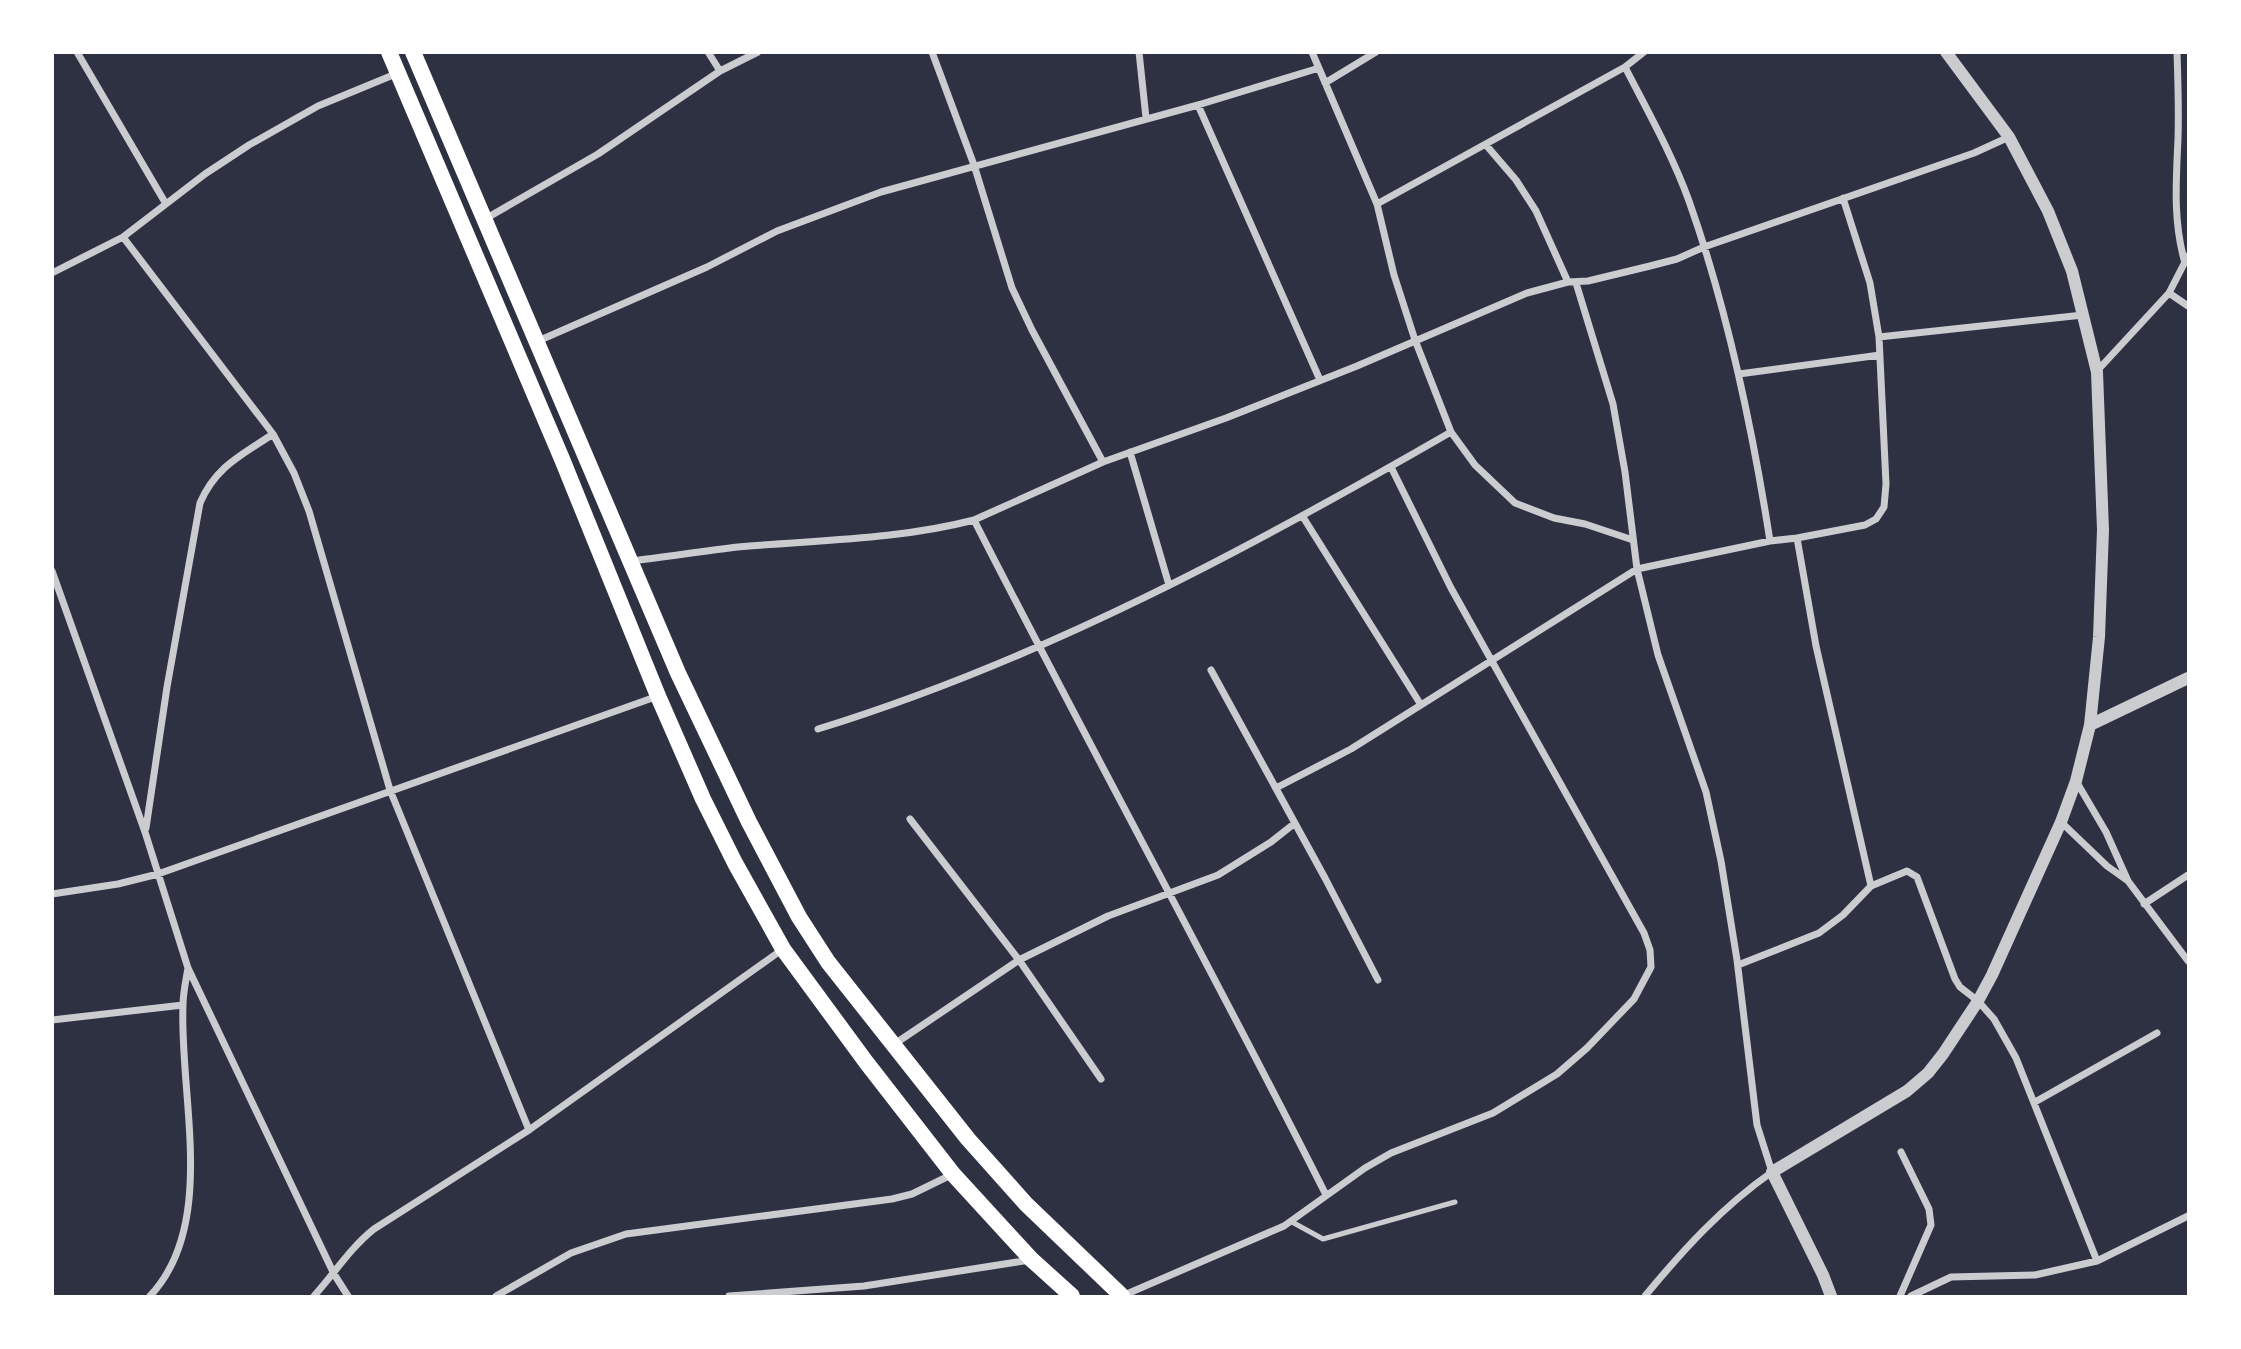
<svg xmlns="http://www.w3.org/2000/svg" width="2241" height="1349" font-family="'PT Sans',sans-serif">
<rect width="100%" height="100%" fill="#2d3142"/>
<g fill="none" stroke-linecap="round" stroke-linejoin="round">
<path stroke="#caccd0" stroke-width="5" d="M 1292,1222 L 1323,1239 L 1455,1202"/>
<path stroke="#caccd0" stroke-width="7" d="M 77,52 L 166,204
M 708,52 L 720,71
M 932,52 L 974,165 L 1012,288 L 1032,330 L 1103,462
M 1139,52 L 1146,118
M 1312,52 L 1377,204 L 1394,275 L 1415,340 L 1451,432 L 1475,465 L 1515,503 L 1554,518 L 1585,524 L 1633,540
M 2177,52 C 2178,82 2179,110 2178,139 C 2176,182 2173,222 2185,263
M 1625,67 C 1647,110 1672,154 1689,201 C 1728,311 1752,426 1770,541
M 1325,83 L 1376,52
M 1198,105 L 1320,380
M 1486,145 L 1516,180 L 1536,211 L 1568,282
M 1377,204 L 1625,67 L 1644,52
M 485,219 L 598,154 L 720,71 L 758,52
M 123,237 L 273,434 L 294,473 L 309,511 L 390,790 L 529,1130
M 52,273 L 123,237 L 205,174 L 249,145 L 318,106 L 398,73
M 1576,283 L 1613,404 L 1625,472 L 1637,569 L 1658,655 L 1706,792 L 1721,861 L 1737,960 L 1757,1125 L 1772,1172 C 1722,1207 1683,1250 1645,1296
M 2169,293 L 2188,306
M 1879,337 L 2083,315
M 538,341 L 707,267 L 777,231 L 881,192 L 1198,105 L 1319,68
M 2097,371 L 2169,293 L 2188,256
M 1739,374 L 1880,355
M 1130,452 L 1169,585
M 1303,517 L 1421,705
M 974,520 C 1089,746 1212,969 1326,1195
M 1797,538 L 1816,646 L 1871,886
M 631,561 C 667,557 702,551 738,547 C 816,540 897,540 974,520 L 1103,462 L 1226,418 L 1357,366 L 1527,293 L 1568,282 L 1588,281 L 1650,266 L 1677,259 L 1704,247 L 1974,153 L 2009,137
M 52,571 L 145,832 L 188,968 L 334,1274 L 348,1296
M 1211,670 L 1325,878 L 1378,980
M 818,729 C 1042,660 1250,548 1451,432
M 2076,781 L 2106,832 L 2128,881 L 2188,961
M 1276,788 L 1351,749 L 1637,569 L 1770,541 L 1797,538 L 1865,525 L 1876,519 L 1884,507 L 1886,484 L 1879,337 L 1870,283 L 1843,198
M 910,819 L 1019,960 L 1101,1079
M 2061,822 L 2107,866 L 2128,881
M 146,828 L 167,687 L 200,503 C 216,466 242,455 273,434
M 52,894 L 118,884 L 158,874 L 658,696
M 2144,904 L 2188,875
M 1738,965 L 1819,933 L 1843,915 L 1871,886 L 1907,871 L 1917,877 L 1955,979 L 1960,987 L 1978,1001 L 1994,1019 L 2016,1058 L 2097,1261
M 52,1020 L 183,1005
M 893,1045 L 1019,960 L 1108,916 L 1218,875 L 1271,842 L 1295,823
M 2035,1102 L 2157,1033
M 150,1296 C 218,1224 179,1095 183,1005 C 183,993 186,980 188,968
M 314,1296 C 334,1274 350,1248 374,1229 L 529,1130 L 783,949
M 496,1296 L 571,1253 L 626,1234 L 892,1199 L 912,1194 L 953,1174
M 729,1296 L 864,1286 L 1030,1260
M 1122,1296 L 1284,1226 L 1365,1168 L 1391,1153 L 1493,1113 L 1557,1074 L 1587,1048 L 1634,999 L 1651,967 L 1650,950 L 1644,933 L 1451,588 L 1391,467
M 1900,1296 L 1931,1225 L 1929,1209 L 1901,1152
M 1911,1296 L 1951,1277 L 2035,1275 L 2097,1261 L 2188,1216"/>
<path stroke="#caccd0" stroke-width="12" d="M 2090,725 L 2188,678
M 1831,1296 L 1823,1275 L 1772,1172 L 1907,1091 L 1928,1073 L 1943,1054 L 1978,1001 L 1992,975 L 2061,822 L 2076,781 L 2090,725 L 2099,637 L 2103,530 L 2097,372 L 2072,271 L 2048,211 L 2009,137 L 1946,52"/>
<path stroke="#fff" stroke-width="16" d="M 389,52 L 562,459 L 658,696 L 703,799 L 735,863 L 783,949 L 866,1062 L 953,1174 L 1031,1259 L 1072,1296
M 413,52 L 678,673 L 749,822 L 799,917 L 828,962 L 968,1139 L 1026,1204 L 1122,1296"/>
</g>
<rect width="2241" height="1349" fill="none" stroke="#ffffff" stroke-width="108"/>
</svg>
